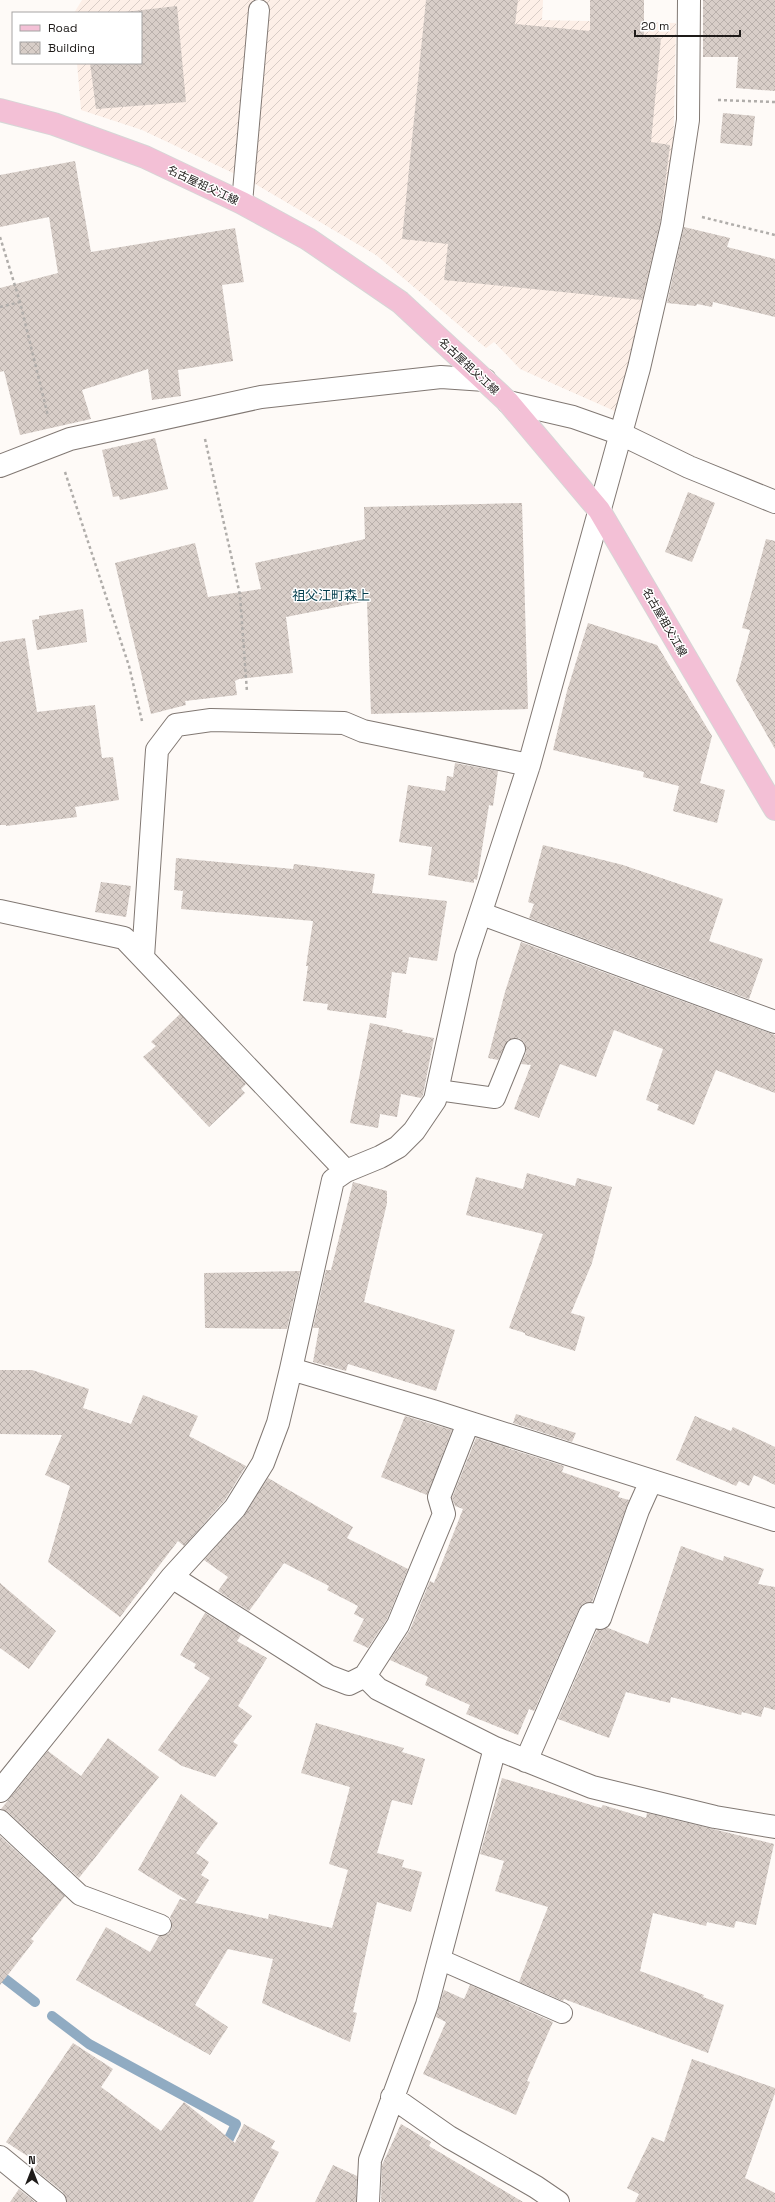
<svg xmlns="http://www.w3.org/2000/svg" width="775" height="2202" font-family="'Space Grotesk','Noto Sans JP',sans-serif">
<defs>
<pattern id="industrial-furrows" width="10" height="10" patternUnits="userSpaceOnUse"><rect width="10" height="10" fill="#fdefe7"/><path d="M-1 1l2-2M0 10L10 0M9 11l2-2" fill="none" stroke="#d8ccc6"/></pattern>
<pattern id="building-cross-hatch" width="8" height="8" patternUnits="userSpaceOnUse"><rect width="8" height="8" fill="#d8cec8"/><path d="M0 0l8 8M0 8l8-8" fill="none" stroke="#b9b0ab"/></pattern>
</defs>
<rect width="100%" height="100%" fill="#fefaf7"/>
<path fill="url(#industrial-furrows)" d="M 82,0 L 543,0 L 542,20 L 676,23 L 673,163 L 619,413 L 520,369 L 494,342 L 486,348 L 376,255 L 250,181 L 142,130 L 81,110 L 77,63 L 141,63 L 141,13 L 74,13 Z"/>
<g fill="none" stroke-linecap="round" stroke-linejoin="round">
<path stroke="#90abc2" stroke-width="10" d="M 0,1975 L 35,2002
M 52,2016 L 89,2044 L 236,2124 L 223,2151"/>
</g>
<path fill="url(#building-cross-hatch)" d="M 426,0 L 518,0 L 515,24 L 590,31 L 590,0 L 644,0 L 644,36 L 661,38 L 651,142 L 670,145 L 660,223 L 642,300 L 444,280 L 448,244 L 402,239 Z
M 703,0 L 775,0 L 775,91 L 736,88 L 738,57 L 703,57 Z
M 177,6 L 186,102 L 96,109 L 90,63 L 141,63 L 141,13 L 116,13 Z
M 723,113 L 755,116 L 752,146 L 720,143 Z
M 75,161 L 91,252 L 235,228 L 244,282 L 222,285 L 233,361 L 178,370 L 181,396 L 152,400 L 148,369 L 82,390 L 91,419 L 20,435 L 4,371 L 0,372 L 0,288 L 58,273 L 49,217 L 0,227 L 0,175 Z
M 684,227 L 730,238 L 727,247 L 775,259 L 775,317 L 713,302 L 712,307 L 697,304 L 696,306 L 667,303 Z
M 155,438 L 168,489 L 120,500 L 119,496 L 113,497 L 102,450 Z
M 688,492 L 715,503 L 692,562 L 665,552 Z
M 522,503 L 528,709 L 371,714 L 367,601 L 286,617 L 293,673 L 239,679 L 235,681 L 237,695 L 185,701 L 186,705 L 151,714 L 115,563 L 195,543 L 208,597 L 261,589 L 255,563 L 365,539 L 364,507 Z
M 766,539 L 775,541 L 775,749 L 736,681 L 750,630 L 742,628 Z
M 83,609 L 87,642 L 37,650 L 32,620 L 39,619 L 39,616 Z
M 588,623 L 657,645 L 712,736 L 700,783 L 725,790 L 717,823 L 673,811 L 679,786 L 643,777 L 644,772 L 553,750 L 567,691 Z
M 25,638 L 37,712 L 95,705 L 102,758 L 113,757 L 119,800 L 75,807 L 77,817 L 6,826 L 6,825 L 0,825 L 0,642 Z
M 455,763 L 498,771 L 493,806 L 489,805 L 477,880 L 474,879 L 474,883 L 428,875 L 432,847 L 399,842 L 408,785 L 445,791 L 447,776 L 453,777 Z
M 543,845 L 623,865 L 723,899 L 709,941 L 763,959 L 749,999 L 529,918 L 534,904 L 528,902 Z
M 176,858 L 293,869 L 294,864 L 375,874 L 372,893 L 447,901 L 437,961 L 409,957 L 406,974 L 392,972 L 386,1018 L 327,1010 L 328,1004 L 303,1001 L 308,966 L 306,966 L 313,921 L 181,909 L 183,891 L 174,890 Z
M 101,882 L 131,886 L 126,917 L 95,912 Z
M 521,942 L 775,1035 L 775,1093 L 716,1070 L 694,1125 L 657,1110 L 659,1105 L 646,1100 L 663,1049 L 614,1030 L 596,1077 L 560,1064 L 539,1118 L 514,1109 L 531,1065 L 521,1064 L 526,1053 L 524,1042 L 519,1038 L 508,1040 L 498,1060 L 488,1058 L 505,992 Z
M 180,1014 L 246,1084 L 241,1089 L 245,1093 L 209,1127 L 143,1057 L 156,1046 L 151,1042 Z
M 370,1023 L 403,1030 L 402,1032 L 434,1038 L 423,1095 L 421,1098 L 401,1094 L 397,1117 L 380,1114 L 378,1128 L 350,1123 Z
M 527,1173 L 575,1186 L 577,1178 L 612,1187 L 592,1263 L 571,1313 L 585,1317 L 575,1351 L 525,1335 L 525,1333 L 509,1328 L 543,1234 L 466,1215 L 476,1177 L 523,1189 Z
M 353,1182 L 387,1191 L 387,1203 L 364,1302 L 455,1330 L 436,1391 L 348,1364 L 346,1371 L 313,1362 L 319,1328 L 313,1328 L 326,1270 L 331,1270 Z
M 300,1271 L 287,1329 L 205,1328 L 204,1273 Z
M 0,1370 L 32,1370 L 89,1389 L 83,1408 L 131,1424 L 143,1395 L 198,1416 L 189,1436 L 246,1466 L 225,1500 L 184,1546 L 178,1541 L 120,1617 L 48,1562 L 70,1486 L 45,1475 L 62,1435 L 0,1434 Z
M 516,1414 L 576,1433 L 572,1442 L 513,1423 Z
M 405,1416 L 452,1430 L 427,1495 L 381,1477 Z
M 695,1416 L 731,1431 L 733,1427 L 775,1447 L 775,1485 L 754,1475 L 749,1486 L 739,1481 L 736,1486 L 676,1460 Z
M 476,1438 L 564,1466 L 562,1472 L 620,1492 L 618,1497 L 629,1500 L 592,1602 L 583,1604 L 579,1609 L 534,1711 L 529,1709 L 518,1735 L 466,1714 L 470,1705 L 425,1685 L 428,1677 L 390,1660 L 410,1630 L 430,1581 L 434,1583 L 463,1509 L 455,1506 L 452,1498 Z
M 268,1478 L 353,1527 L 347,1538 L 408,1569 L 387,1619 L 368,1648 L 353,1641 L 364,1619 L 354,1614 L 358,1606 L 327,1590 L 329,1586 L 284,1563 L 249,1611 L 218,1591 L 228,1577 L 204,1560 L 244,1516 Z
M 681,1546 L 723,1561 L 724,1556 L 764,1569 L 758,1584 L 775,1587 L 775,1710 L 764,1707 L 761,1717 L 742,1712 L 741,1715 L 671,1697 L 670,1703 L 626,1692 L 609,1738 L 558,1719 L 597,1630 L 608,1628 L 648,1644 Z
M 0,1583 L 56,1631 L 29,1669 L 0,1648 Z
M 205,1613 L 241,1635 L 237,1641 L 267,1658 L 238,1706 L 252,1716 L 233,1742 L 238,1745 L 215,1777 L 182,1766 L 158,1750 L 210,1678 L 194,1668 L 196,1664 L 180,1655 Z
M 316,1723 L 404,1748 L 402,1752 L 425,1759 L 412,1805 L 392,1800 L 377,1853 L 404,1860 L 402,1867 L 422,1872 L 411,1912 L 377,1902 L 353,2012 L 357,2013 L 350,2042 L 262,2003 L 273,1959 L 228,1949 L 195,2005 L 228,2027 L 210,2055 L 76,1980 L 106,1927 L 150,1952 L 159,1936 L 168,1934 L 172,1929 L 172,1923 L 170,1917 L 180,1899 L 188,1901 L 138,1870 L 181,1794 L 218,1823 L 196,1853 L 209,1862 L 201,1875 L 209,1880 L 195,1903 L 268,1919 L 269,1914 L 332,1928 L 348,1870 L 329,1864 L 350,1787 L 301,1773 Z
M 108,1738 L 159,1777 L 79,1878 L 8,1812 L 1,1809 L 48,1751 L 81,1776 Z
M 502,1778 L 601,1808 L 603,1805 L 646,1818 L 647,1813 L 774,1844 L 756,1925 L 736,1921 L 734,1928 L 707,1922 L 706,1926 L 653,1913 L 640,1971 L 704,1995 L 703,1997 L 724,2005 L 708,2053 L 564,1999 L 563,2001 L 519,1982 L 548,1907 L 495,1891 L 504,1861 L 480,1854 Z
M 0,1836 L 65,1896 L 31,1939 L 34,1941 L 0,1985 Z
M 470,1985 L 553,2022 L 527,2081 L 530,2082 L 516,2115 L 423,2074 L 446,2022 L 436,2017 L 444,1990 L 464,1999 Z
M 73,2043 L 113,2069 L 101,2087 L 161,2131 L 184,2102 L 235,2143 L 244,2124 L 275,2141 L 271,2148 L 279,2152 L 253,2202 L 67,2202 L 63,2192 L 34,2169 L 38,2163 L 6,2142 Z
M 692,2059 L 775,2088 L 775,2093 L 745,2178 L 775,2193 L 775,2202 L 635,2202 L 639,2194 L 627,2188 L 652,2137 L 664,2142 Z
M 401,2124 L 431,2142 L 429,2146 L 523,2202 L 381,2202 L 382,2165 Z
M 333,2165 L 357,2176 L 356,2202 L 315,2202 Z
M 19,2189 L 35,2202 L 10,2202 Z"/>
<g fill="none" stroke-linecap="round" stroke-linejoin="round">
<g stroke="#817873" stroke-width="22">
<path id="lane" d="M 242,203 L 259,10
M 438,1090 L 495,1098 L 515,1049
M 0,1820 L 80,1895 L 161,1925
M 439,1959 L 562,2013"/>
</g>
<g stroke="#817873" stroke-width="24">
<path id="street" d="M 508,402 L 573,417 L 621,434 L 689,467 L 775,502
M 0,466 L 70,439 L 261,397 L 441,377 L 485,380
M 0,911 L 124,938 L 346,1171
M 482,914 L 775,1022
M 143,957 L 157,750 L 176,725 L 211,720 L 344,723 L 363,731 L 529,765
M 291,1369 L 433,1411 L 775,1520
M 172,1577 L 328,1676 L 349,1684 L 365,1676 L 378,1689 L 495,1748 L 427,2005 L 370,2160 L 368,2202
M 365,1676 L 398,1625 L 444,1514 L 439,1497 L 468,1423
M 495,1748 L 592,1787 L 715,1817 L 775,1827
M 526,1761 L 590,1614 L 600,1618 L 638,1510 L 651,1481
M 0,1791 L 172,1577 L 235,1508 L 263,1463 L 278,1423 L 291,1369 L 333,1180 L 346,1171 L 380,1157 L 398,1147 L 414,1131 L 435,1100 L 466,957 L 529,765 L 639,368 L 672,225 L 688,120 L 689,0
M 392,2097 L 449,2137 L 536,2187 L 558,2202
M 0,2157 L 55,2202"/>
</g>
<g stroke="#d6d6d6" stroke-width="24">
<path id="primary" d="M 0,110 L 54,124 L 145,157 L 242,203 L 308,239 L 400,302 L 508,402 L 599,510 L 775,809"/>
</g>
<path stroke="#b0adaa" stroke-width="2.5" stroke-dasharray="3 3" stroke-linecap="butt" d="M 718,100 L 775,102
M 702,217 L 775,235
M 0,237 L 20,302 L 48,416
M 0,307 L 20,302
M 205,439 L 240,595 L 247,692
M 65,472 L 129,666 L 142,721"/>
<use href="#lane" stroke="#fff" stroke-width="20"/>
<use href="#street" stroke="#fff" stroke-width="22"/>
<use href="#primary" stroke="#f3c0d6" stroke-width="22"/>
</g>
<g text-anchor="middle" stroke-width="3" stroke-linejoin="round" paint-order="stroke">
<g font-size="11" fill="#1e1b19" stroke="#fff">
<text transform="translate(203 185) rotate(25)" y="4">名古屋祖父江線</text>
<text transform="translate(469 366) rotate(43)" y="4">名古屋祖父江線</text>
<text transform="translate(665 622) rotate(60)" y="4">名古屋祖父江線</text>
</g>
<g font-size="13" fill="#013c4b" stroke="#fff">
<text x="331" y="600">祖父江町森上</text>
</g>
</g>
<rect x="12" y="12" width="130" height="52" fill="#ffffff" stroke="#a5a4a3"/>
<rect x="20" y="25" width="20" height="6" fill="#f3c0d6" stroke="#a5a4a3"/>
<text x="48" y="32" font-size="12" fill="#1e1b19">Road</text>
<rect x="20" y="42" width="20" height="12" fill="url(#building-cross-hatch)" stroke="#a5a4a3"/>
<text x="48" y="52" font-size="12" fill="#1e1b19">Building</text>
<g transform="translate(32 2170)" stroke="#ffffff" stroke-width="3" paint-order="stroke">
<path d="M0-3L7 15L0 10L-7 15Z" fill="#1e1b19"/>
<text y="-6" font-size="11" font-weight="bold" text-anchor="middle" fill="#1e1b19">N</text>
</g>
<path d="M635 30v6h105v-6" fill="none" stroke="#1e1b19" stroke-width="2"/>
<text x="641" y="30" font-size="12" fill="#1e1b19" stroke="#ffffff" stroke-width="3" paint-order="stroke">20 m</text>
</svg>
